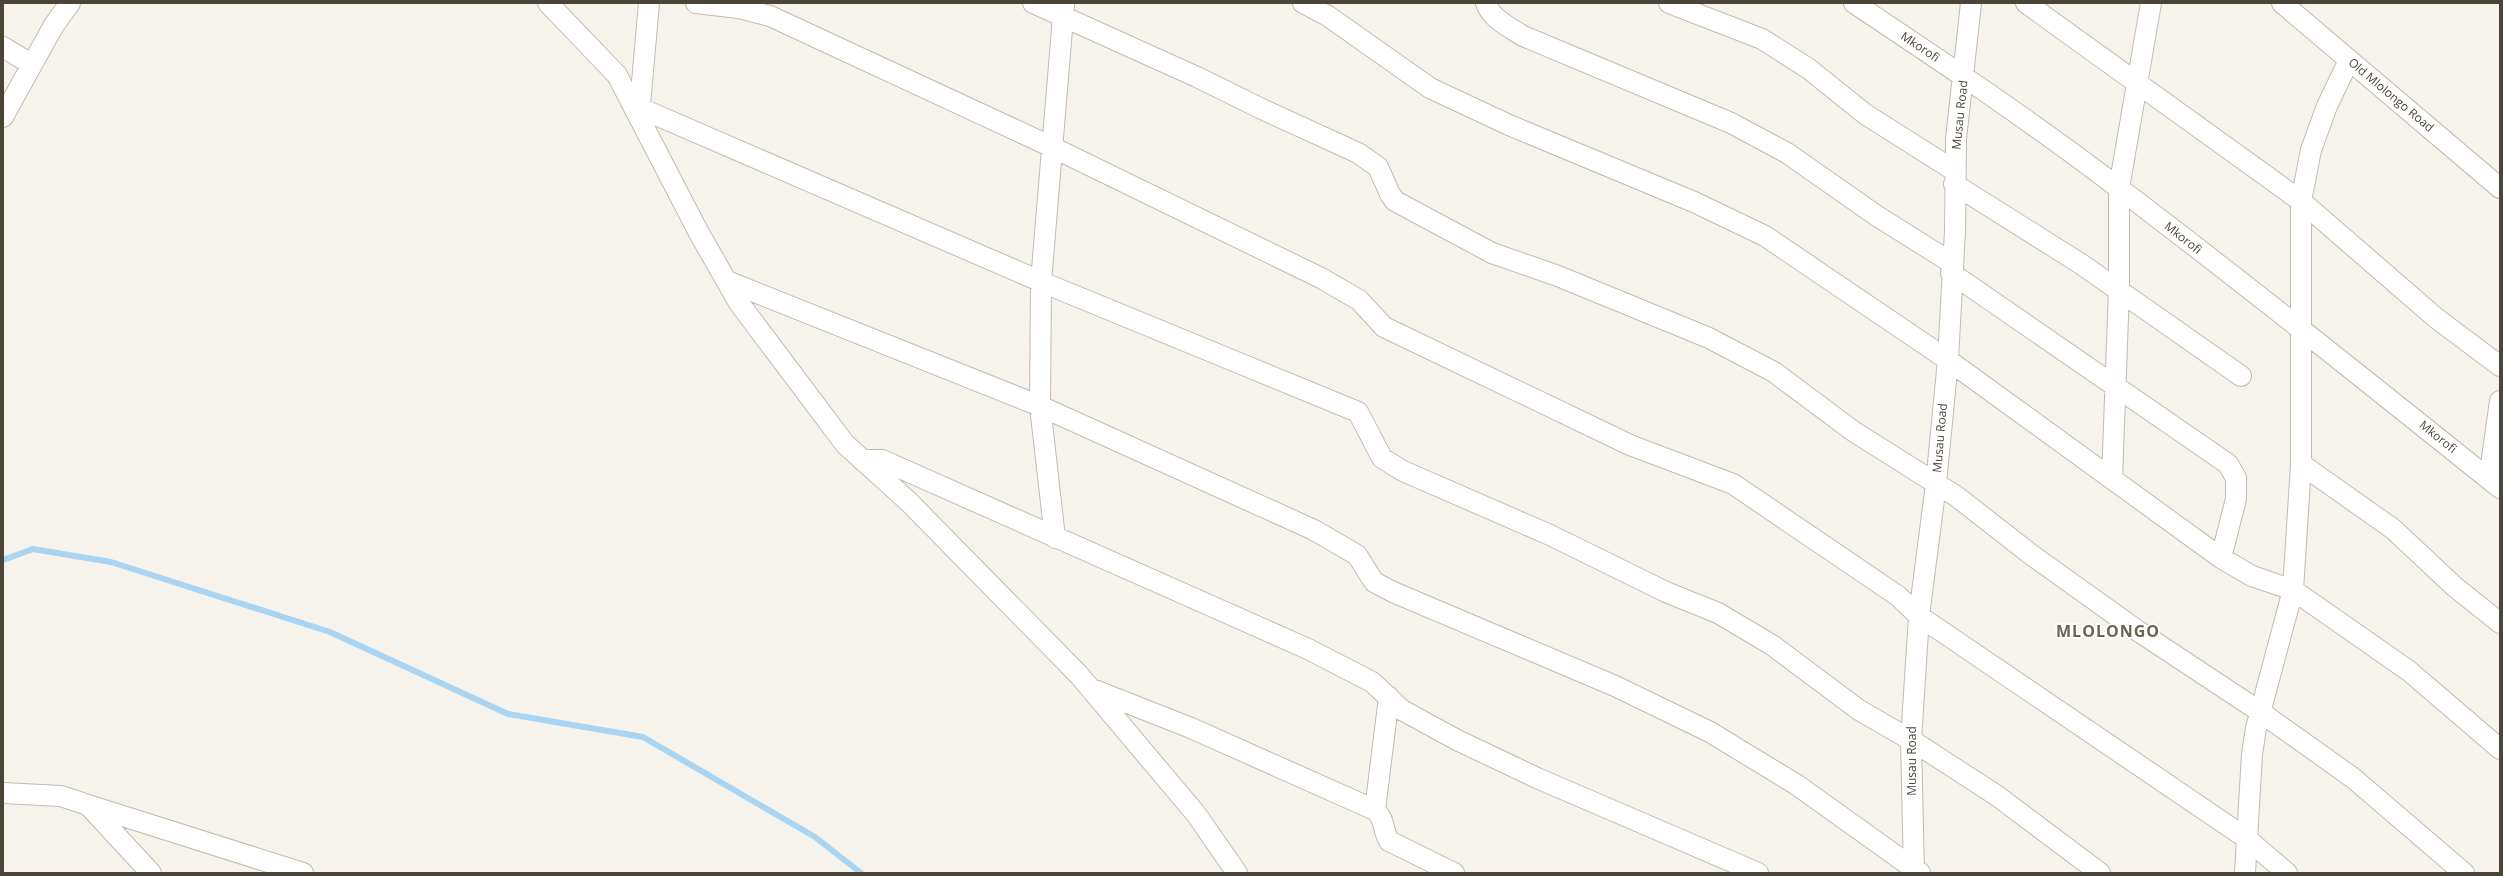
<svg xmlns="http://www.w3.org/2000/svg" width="2503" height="876" font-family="'Open Sans',sans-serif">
<rect width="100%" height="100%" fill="#f6f3ec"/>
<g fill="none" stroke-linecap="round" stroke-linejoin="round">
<path stroke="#a9d4f2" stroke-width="6" d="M 3,560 L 33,549 L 111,562 L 330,632 L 508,714 L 643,737 L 815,837 L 861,873"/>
<g stroke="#c2bbae" stroke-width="22">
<path id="minor" d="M 548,3 L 617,75 L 699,233 L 739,303 L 845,444 L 909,502 L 1079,675 L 1196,814 L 1237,873
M 696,3 L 739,8 L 770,16 L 1052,147 L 1321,278 L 1359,300 L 1384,327 L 1630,445 L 1733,484 L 1898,596 L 1919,616 L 2246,838 L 2287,873
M 1033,3 L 1197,77 L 1264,110 L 1358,153 L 1378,167 L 1390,194 L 1395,201 L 1492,253 L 1558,276 L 1709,338 L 1774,372 L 1853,431 L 1956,496 L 2033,556 L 2138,631 L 2259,711 L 2353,778 L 2464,873
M 1303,3 L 1328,16 L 1430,88 L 1509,125 L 1694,202 L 1765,236 L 1948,360 L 2221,558 L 2252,576 L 2293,590 L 2409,671 L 2500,749
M 1486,3 C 1490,18 1511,28 1523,36 L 1731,123 L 1787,153 L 1877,216 L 1952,263
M 1669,3 L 1762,39 L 1809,69 L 1865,114 L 1955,171
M 1854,3 C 1944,63 2034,123 2120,189 C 2248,286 2374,387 2500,488
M 2026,3 L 2301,201 L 2436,318 L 2500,366
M 2282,3 L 2500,188
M 3,47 L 31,64
M 640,108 L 1049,285 L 1358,412 L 1382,458 L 1403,471 L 1550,535 L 1666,592 L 1718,613 L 1772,645 L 1859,710 L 1911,740 L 1996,795 L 2100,873
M 639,116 L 649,3
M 3,117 L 54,25 L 70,3
M 1954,184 L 2081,264 L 2241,376
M 1951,273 L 2228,464 L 2236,478 L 2236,499 L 2221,558
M 727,281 L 1040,406 L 1314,530 L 1357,555 L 1374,582 L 1393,592 L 1615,686 L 1710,732 L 1797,785 L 1920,873
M 862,460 L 882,460 L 1308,649 L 1372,682 L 1402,710 L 1457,740 L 1537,778 L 1758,873
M 2301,464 L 2393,529 L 2455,587 L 2500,623
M 2112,479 L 2119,290 L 2119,188 L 2151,3
M 2489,479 L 2500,401
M 1055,538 L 1040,406 L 1041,282 L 1064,5
M 1092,689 L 1191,728 L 1375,810 C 1386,821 1382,829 1389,841 L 1454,873
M 3,793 L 61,796 L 88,805 L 151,873
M 88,805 L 303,873
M 1375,810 L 1389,697
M 1914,873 L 1911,740 L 1919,616 L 1936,484 L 1948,360 L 1955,231 L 1956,139 L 1971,3
M 2245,873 L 2252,754 L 2256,728 L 2293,590 L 2301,464 L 2301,201 L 2311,150 L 2327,106 L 2349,60"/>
</g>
<use href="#minor" stroke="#fff" stroke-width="20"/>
</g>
<g text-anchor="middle" stroke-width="3.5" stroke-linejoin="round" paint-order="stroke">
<g font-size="12" fill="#4b4439" stroke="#fff">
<text transform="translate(1920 47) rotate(34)" y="4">Mkorofi</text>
<text transform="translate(2391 95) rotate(40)" y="4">Old Mlolongo Road</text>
<text transform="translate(1960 115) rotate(-84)" y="4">Musau Road</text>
<text transform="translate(2183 238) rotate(38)" y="4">Mkorofi</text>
<text transform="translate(2438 437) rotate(39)" y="4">Mkorofi</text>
<text transform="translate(1940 438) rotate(-85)" y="4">Musau Road</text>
<text transform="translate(1912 761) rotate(-90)" y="4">Musau Road</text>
</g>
<g font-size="16" font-weight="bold" letter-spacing="1" fill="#6e6250" stroke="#fff">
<text x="2108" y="637">MLOLONGO</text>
</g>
</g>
<rect width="2503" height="876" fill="none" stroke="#4b4439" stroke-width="8"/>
</svg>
